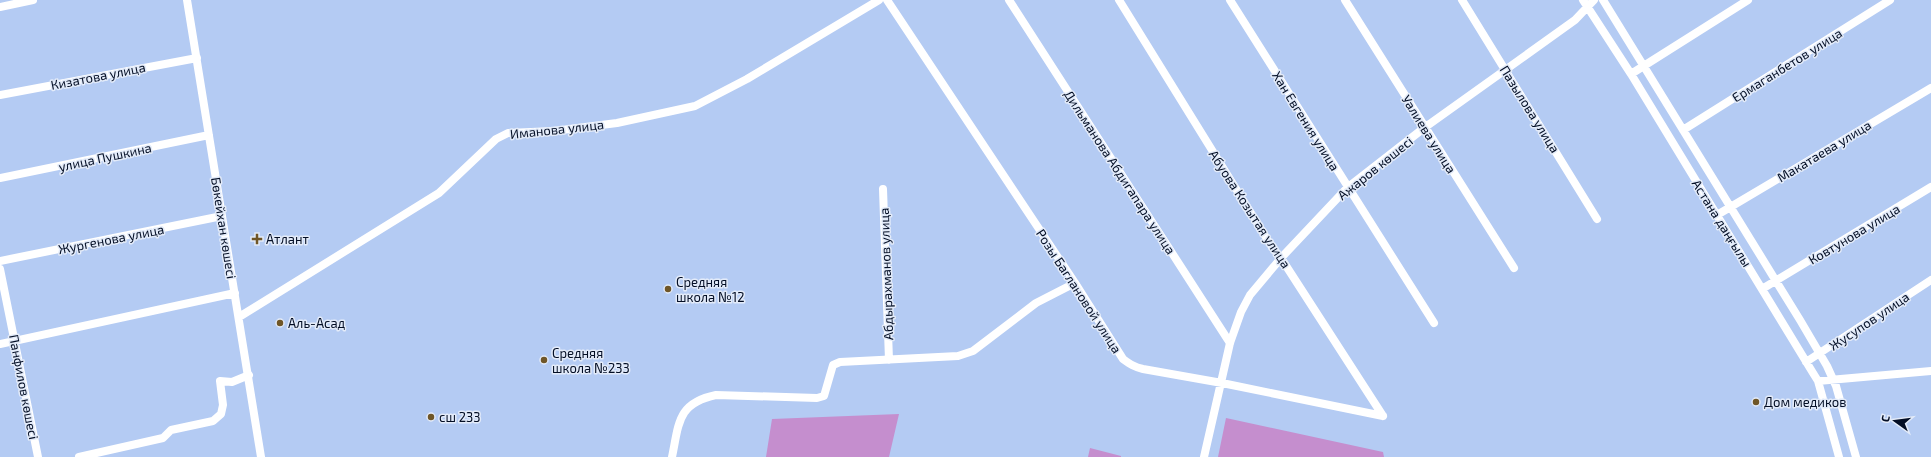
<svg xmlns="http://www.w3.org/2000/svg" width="1931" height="457" font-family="'Exo 2',sans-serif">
<rect width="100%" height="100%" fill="#b4cbf3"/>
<path fill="#c58ece" d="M 899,414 L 889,457 L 766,457 L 772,419 Z
M 1226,418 L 1383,452 L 1384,457 L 1218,457 Z
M 1090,448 L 1121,456 L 1121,457 L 1088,457 Z"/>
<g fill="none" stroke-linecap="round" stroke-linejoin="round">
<path stroke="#fff" stroke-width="8" d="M 187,0 L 261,457
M 887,0 L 1075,283 L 1123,359 C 1130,364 1134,367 1143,369 L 1222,383 L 1383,416
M 1009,0 L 1230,343
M 1119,0 L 1272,247 L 1281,258 L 1383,416
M 1230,0 L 1434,323
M 1345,0 L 1514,268
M 1462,0 L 1597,219
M 1583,0 L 1631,74 L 1813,373 L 1818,381 L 1839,457
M 1603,0 L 1800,320 L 1827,366 L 1836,386 L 1856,457
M 0,7 L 33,0
M 1631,74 L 1748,0
M 0,95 L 197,58
M 1683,130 L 1890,0
M 0,178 L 209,135
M 883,189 L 889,360
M 1717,215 L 1931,88
M 0,261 L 222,216
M 0,269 L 38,457
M 1762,289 L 1931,187
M 239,317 L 439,193 L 496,139 L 508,133 L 554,131 L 617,123 L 695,106 L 747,79 L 879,0
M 0,344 L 235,293
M 1806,362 L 1931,280
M 1818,381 L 1931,371
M 79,457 L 163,438 L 171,430 L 213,421 L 221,414 L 223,405 L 220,381 L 232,382 L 249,375
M 672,457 C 679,424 677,403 716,395 L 817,398 L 824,396 L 833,365 L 840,362 L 958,356 L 973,351 L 1036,303 L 1075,283
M 1204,457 L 1230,343 L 1241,312 L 1250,295 L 1281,258 L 1347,188 L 1424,128 L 1575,20 L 1594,0"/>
</g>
<g fill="#6f5627" stroke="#e3ebf9" stroke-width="1.5">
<path d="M255 233h4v4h4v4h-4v4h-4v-4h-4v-4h4z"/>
<circle cx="668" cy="289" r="4"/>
<circle cx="280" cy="323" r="4"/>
<circle cx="544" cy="360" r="4"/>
<circle cx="1756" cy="402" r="4"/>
<circle cx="431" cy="417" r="4"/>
</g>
<g text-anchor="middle" stroke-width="3" stroke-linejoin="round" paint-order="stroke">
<g font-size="13" fill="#030e25" stroke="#e3ebf9">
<text transform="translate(1787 65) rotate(-32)" y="5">Ермаганбетов улица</text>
<text transform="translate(98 76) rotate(-11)" y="5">Кизатова улица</text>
<text transform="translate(1530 109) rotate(58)" y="5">Пазылова улица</text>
<text transform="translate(1306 121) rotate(58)" y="5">Хан Евгения улица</text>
<text transform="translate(557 129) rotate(-6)" y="5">Иманова улица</text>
<text transform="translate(1429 134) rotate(58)" y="5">Уалиева улица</text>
<text transform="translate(1824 151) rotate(-31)" y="5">Макатаева улица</text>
<text transform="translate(105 157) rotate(-12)" y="5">улица Пушкина</text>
<text transform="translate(1375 168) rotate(-39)" y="5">Ажаров көшесі</text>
<text transform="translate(1120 172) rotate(57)" y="5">Дильманова Абдигапара улица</text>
<text transform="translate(1250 209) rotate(57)" y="5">Абуова Козытая улица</text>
<text transform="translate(1722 223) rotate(58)" y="5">Астана даңғылы</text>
<text transform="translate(224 228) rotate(81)" y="5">Бөкейхан көшесі</text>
<text transform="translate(1854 234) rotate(-31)" y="5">Ковтунова улица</text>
<text transform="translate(111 239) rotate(-11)" y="5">Жургенова улица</text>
<text transform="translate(886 274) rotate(-92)" y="5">Абдырахманов улица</text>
<text transform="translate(1079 291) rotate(57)" y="5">Розы Баглановой улица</text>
<text transform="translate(1869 321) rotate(-34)" y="5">Жусупов улица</text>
<text transform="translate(24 387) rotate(79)" y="5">Панфилов көшесі</text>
</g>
<g font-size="13" fill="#030e25" stroke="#e3ebf9" text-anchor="start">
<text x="266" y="244">Атлант</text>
<text x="676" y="287">Средняя<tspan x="676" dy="15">школа №12</tspan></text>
<text x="288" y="328">Аль-Асад</text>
<text x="552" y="358">Средняя<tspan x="552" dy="15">школа №233</tspan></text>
<text x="1764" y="407">Дом медиков</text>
<text x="439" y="422">сш 233</text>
</g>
</g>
<g transform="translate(1895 421) rotate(284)" stroke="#e3ebf9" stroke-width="3" paint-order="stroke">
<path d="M0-3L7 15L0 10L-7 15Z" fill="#030e25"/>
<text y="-6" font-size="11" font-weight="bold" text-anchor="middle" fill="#030e25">С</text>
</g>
</svg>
